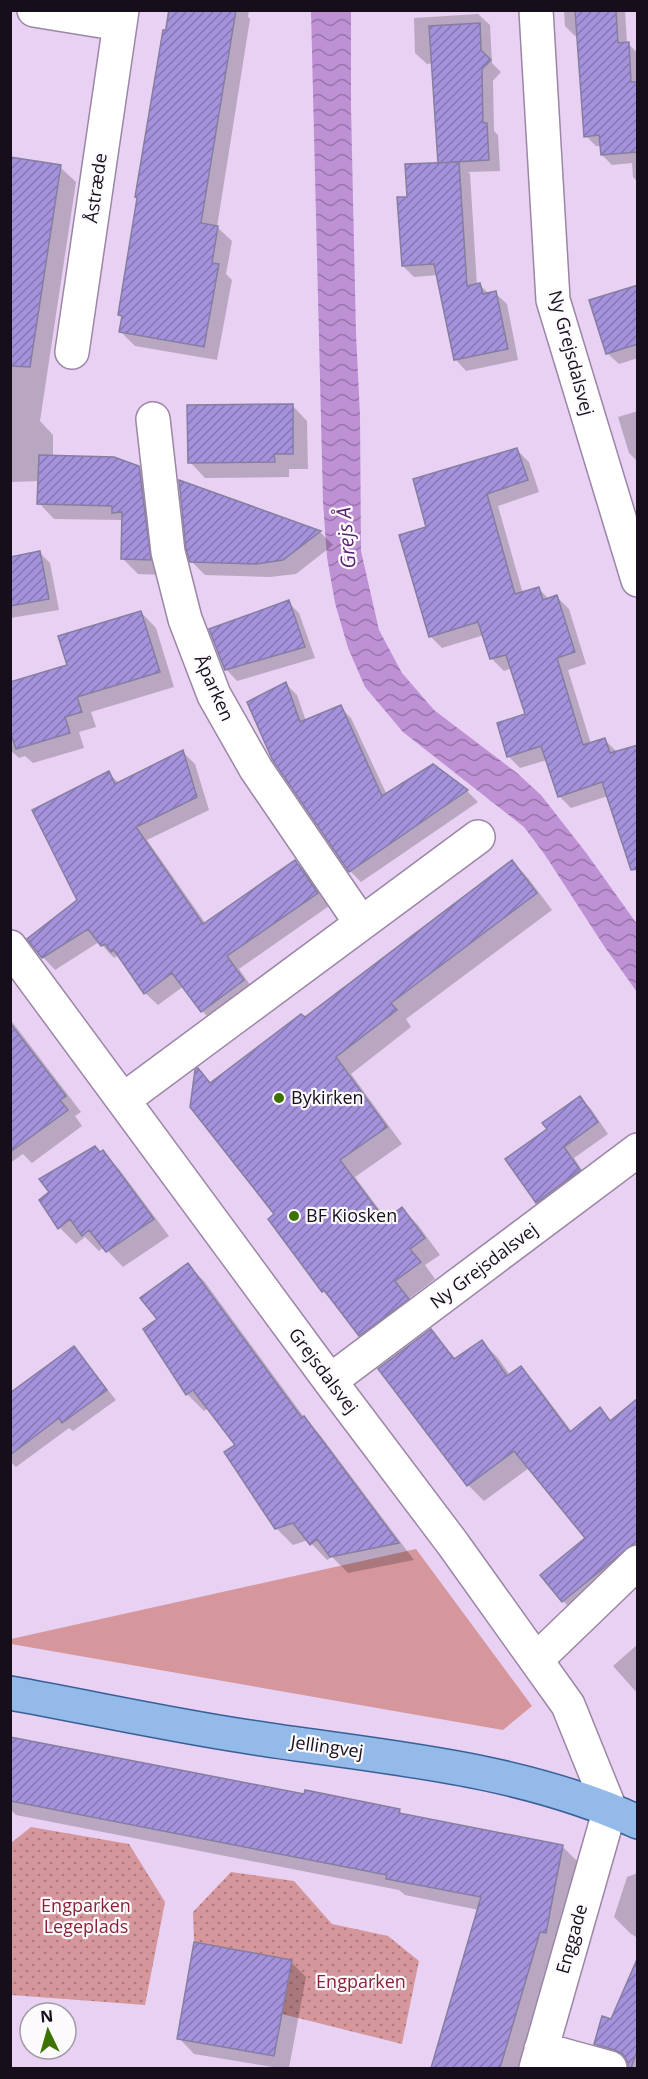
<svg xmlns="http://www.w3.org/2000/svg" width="648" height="2079" font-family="'Open Sans',sans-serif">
<defs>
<pattern id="park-dots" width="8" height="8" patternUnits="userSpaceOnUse" patternTransform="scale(1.5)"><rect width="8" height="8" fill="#d5979b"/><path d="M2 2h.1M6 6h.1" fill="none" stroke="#ac7a7e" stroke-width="1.8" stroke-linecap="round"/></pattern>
<pattern id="water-waves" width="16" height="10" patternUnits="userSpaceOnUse" patternTransform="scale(1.5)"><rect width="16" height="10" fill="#be90d4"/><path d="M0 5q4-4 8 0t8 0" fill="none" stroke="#9974ab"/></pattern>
<pattern id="building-hatch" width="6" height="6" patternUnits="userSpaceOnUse" patternTransform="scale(1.5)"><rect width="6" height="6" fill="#a492dc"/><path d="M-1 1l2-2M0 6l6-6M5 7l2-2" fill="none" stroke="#8576b2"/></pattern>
</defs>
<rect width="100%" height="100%" fill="#e8d1f3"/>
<path fill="#d5979b" d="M 416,1549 L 532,1706 L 503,1730 L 11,1644 L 11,1639 Z"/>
<path fill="url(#park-dots)" d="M 31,1827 L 129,1844 L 165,1902 L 145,2005 L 11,1995 L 11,1843 Z
M 231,1872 L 294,1881 L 332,1924 L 388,1936 L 419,1961 L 402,2044 L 282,2014 L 291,1960 L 194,1942 L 193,1912 Z"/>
<path fill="url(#water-waves)" d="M 311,11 L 351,11 L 351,108 L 356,334 L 360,415 L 361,551 L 379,630 L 402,673 L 434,710 L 517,773 L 541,795 L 587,854 L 637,924 L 637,992 L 604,946 L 545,855 L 524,827 L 403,732 L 365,687 L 348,648 L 335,603 L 327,557 L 323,502 Z"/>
<path fill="#0003" d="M 168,10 L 249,10 L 248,17 L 250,19 L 217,227 L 232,241 L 226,274 L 232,280 L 217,360 L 135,346 L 121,332 L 123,318 L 120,315 L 146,139 Z
M 564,10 L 625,10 L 627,43 L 638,53 L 638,182 L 633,177 L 632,163 L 612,165 L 602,155 L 602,146 L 596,146 L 586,136 L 579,35 L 575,36 L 565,26 Z
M 478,14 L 490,25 L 492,63 L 501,72 L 493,81 L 494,131 L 498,135 L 500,171 L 468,172 L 470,174 L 477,285 L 480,285 L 489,294 L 495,293 L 507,304 L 518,360 L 466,371 L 455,359 L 438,275 L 414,277 L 403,266 L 408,198 L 441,164 L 433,63 L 427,64 L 415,53 L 414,18 Z
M 10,159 L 60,167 L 76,182 L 40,421 L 53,435 L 53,457 L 139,467 L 154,483 L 165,575 L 138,574 L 123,559 L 122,520 L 54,519 L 39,503 L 40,481 L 10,482 Z
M 638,286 L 638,358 L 619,364 L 607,353 Z
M 292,405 L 307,421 L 308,469 L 289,469 L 289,477 L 205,478 L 190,462 Z
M 638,411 L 638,462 L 629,453 L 618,417 Z
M 517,450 L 529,462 L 539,492 L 498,506 L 523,594 L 539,589 L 549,599 L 557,597 L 569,609 L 586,664 L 568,670 L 591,744 L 605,740 L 617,752 L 608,796 L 571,808 L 559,796 L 547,760 L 520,768 L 508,756 L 527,715 L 512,668 L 504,671 L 492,659 L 484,635 L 442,648 L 430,636 L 428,528 Z
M 181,482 L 320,532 L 333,545 L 296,574 L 270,577 L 205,575 L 191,561 Z
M 40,553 L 50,563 L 59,610 L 10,618 L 10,559 Z
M 288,602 L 299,613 L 315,658 L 237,681 L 226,669 Z
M 141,612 L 156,628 L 174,687 L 91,712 L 96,727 L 79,732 L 84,748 L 33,763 L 25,756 L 19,758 L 10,750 L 10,684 L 69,666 Z
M 286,684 L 297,695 L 306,721 L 340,707 L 351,718 L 387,795 L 433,766 L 467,791 L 478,802 L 361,882 L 350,871 Z
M 183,752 L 195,764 L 209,810 L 147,840 L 206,924 L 295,862 L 308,874 L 329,906 L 239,969 L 256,993 L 214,1023 L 202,1011 L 184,986 L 158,1005 L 145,993 L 124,964 L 117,956 L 114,958 L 99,942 L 55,970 L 43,957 L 79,900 L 108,773 L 119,783 Z
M 512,862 L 528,878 L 552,910 L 406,1019 L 411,1027 L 351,1074 L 402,1144 L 355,1177 L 387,1220 L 402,1209 L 418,1225 L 440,1255 L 425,1265 L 435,1279 L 410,1298 L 423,1315 L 376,1351 L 323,1291 L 277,1215 L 198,1070 L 212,1084 L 305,1019 Z
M 10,1019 L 81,1112 L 75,1116 L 82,1126 L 32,1163 L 23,1154 L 10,1163 Z
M 580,1098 L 591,1109 L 608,1134 L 574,1158 L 590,1182 L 548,1213 L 537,1202 L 549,1130 Z
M 102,1152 L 119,1169 L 169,1236 L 123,1267 L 104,1247 L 99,1251 L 85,1237 L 76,1244 L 60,1228 L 41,1200 Z
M 188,1265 L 204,1281 L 309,1424 L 320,1435 L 414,1560 L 348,1573 L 332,1557 L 327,1560 L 308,1540 L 293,1545 L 276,1528 L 237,1446 L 208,1408 L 204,1411 L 187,1394 L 145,1330 L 159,1320 Z
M 431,1331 L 456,1359 L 482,1342 L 498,1358 L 510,1375 L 520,1368 L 536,1384 L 572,1432 L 599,1409 L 612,1421 L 638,1400 L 638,1569 L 579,1617 L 563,1601 L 587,1538 L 529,1468 L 484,1501 L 468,1485 L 380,1369 Z
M 74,1348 L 116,1400 L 73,1431 L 69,1428 L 16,1467 L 10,1461 L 10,1401 Z
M 638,1644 L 638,1694 L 613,1666 Z
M 10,1742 L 305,1796 L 399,1810 L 404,1816 L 562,1846 L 579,1863 L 522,2068 L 433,2068 L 479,1910 L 405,1895 L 399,1890 L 16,1815 L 10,1809 Z
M 638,1873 L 638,1938 L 631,1934 L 614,1917 L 627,1877 Z
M 638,1960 L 638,2068 L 629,2068 L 629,2065 L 612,2060 L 595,2044 L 612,2021 Z
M 291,1962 L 306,1977 L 289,2068 L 279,2068 L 194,2054 L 179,2038 Z"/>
<path fill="url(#building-hatch)" stroke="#857ea1" stroke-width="1.5" d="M 169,10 L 236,10 L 201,223 L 218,226 L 212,263 L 219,264 L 204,347 L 119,332 L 122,316 L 118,315 L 137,198 L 135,197 L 163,30 L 166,30 Z
M 575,10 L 616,10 L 618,43 L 629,42 L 631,82 L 638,82 L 638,152 L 601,155 L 599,135 L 584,137 Z
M 480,23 L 481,50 L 491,60 L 482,69 L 483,123 L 487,123 L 489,160 L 438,163 L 429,26 Z
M 10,157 L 61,165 L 30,367 L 10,366 Z
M 459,162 L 467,286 L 480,283 L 483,294 L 496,291 L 508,349 L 454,360 L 434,264 L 402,266 L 397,197 L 407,197 L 405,164 Z
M 638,285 L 638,344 L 606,354 L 589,300 Z
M 293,404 L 293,454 L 274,454 L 275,462 L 188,463 L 187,405 Z
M 517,448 L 528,480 L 487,494 L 515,594 L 539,587 L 543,600 L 557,595 L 575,652 L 557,658 L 583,745 L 605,738 L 610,753 L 638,745 L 638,869 L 631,870 L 602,782 L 558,797 L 541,746 L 507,757 L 497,723 L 525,714 L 506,655 L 490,659 L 478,622 L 429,637 L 399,535 L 426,527 L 413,479 Z
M 39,455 L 114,457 L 139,466 L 151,560 L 121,559 L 122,512 L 112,513 L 112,506 L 37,504 Z
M 179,480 L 321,531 L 283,560 L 256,564 L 190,562 L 186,549 Z
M 40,551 L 49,599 L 10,606 L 10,557 Z
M 289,600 L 305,647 L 225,670 L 209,629 Z
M 141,611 L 160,672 L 77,697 L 82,712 L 65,717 L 70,733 L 16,749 L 10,731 L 10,682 L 67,665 L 58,636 Z
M 286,682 L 300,722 L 341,705 L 382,796 L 433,764 L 468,790 L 349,872 L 272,759 L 247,702 Z
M 183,750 L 197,797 L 136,827 L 203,924 L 295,860 L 318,893 L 227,956 L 244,980 L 201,1012 L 172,973 L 144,994 L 114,950 L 111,952 L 105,944 L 101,946 L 88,929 L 42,958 L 27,939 L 77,900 L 32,810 L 109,771 L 115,784 Z
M 512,860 L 537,893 L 391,1003 L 397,1010 L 336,1057 L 387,1127 L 340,1160 L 385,1220 L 402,1207 L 425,1238 L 410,1249 L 421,1262 L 395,1281 L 409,1299 L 359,1336 L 324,1290 L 322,1292 L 268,1219 L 274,1214 L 190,1107 L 195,1070 L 198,1068 L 210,1083 L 301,1014 L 305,1017 Z
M 10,1023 L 66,1096 L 60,1100 L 68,1110 L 10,1152 Z
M 580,1096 L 598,1122 L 564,1147 L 580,1170 L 536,1203 L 505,1159 L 547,1129 L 542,1123 Z
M 95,1146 L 100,1152 L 103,1150 L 154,1219 L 106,1252 L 89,1230 L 82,1236 L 70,1219 L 58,1229 L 39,1200 L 49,1192 L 39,1179 Z
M 188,1263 L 302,1418 L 304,1416 L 399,1543 L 330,1557 L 317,1539 L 310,1545 L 293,1523 L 275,1529 L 224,1452 L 235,1445 L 193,1390 L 186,1395 L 143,1329 L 157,1319 L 140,1298 Z
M 431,1329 L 454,1359 L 482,1340 L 507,1376 L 521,1366 L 570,1432 L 600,1407 L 610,1421 L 638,1398 L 638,1540 L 562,1602 L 540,1575 L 585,1538 L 514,1451 L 467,1486 L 378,1369 Z
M 74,1346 L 107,1390 L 62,1423 L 59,1418 L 10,1455 L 10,1393 Z
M 10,1737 L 304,1794 L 305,1790 L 400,1809 L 399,1813 L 563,1845 L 546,1933 L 540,1932 L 500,2068 L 431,2068 L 481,1897 L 386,1879 L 387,1875 L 10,1801 Z
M 194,1942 L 292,1960 L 274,2056 L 177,2039 Z
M 638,1957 L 638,2048 L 631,2068 L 628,2068 L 628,2063 L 623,2054 L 615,2050 L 594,2044 L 602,2016 L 611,2019 Z"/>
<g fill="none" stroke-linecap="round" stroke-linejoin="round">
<g stroke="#9b86a6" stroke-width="36">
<path id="minor" d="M 34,10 L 120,24
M 536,10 L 553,300 L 638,580
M 72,352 L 122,10
M 153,419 L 168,552 L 185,619 L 214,695 L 256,769 L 361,923
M 10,947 L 330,1381 L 453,1544 L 568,1705 L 610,1809 L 536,2068
M 123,1100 L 478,837
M 330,1381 L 638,1150
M 536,1660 L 638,1562
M 541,2049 L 610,2068"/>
</g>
<g stroke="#386097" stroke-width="36">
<path id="major" d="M 10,1693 C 88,1707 165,1724 243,1736 C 375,1757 514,1765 638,1822"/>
</g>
<use href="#minor" stroke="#fff" stroke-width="33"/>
<use href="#major" stroke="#93bae9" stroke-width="33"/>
</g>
<g fill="#3b7200" stroke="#fdfafe" stroke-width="2">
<circle cx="279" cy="1098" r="6"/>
<circle cx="294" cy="1216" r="6"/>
</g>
<g text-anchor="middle" stroke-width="4.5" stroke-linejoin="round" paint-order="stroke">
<g font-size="18" fill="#160e1a" stroke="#fdfafe">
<text transform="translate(96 188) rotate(-82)" y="6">Åstræde</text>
<text transform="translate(571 353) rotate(75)" y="6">Ny Grejsdalsvej</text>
<text transform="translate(214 688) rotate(66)" y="6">Åparken</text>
<text transform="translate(484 1266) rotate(-37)" y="6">Ny Grejsdalsvej</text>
<text transform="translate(323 1371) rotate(53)" y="6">Grejsdalsvej</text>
<text transform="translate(327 1747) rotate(8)" y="6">Jellingvej</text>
<text transform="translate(572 1939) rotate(-74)" y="6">Enggade</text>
</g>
<g font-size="18" fill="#160e1a" stroke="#fdfafe" text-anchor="start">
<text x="291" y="1104">Bykirken</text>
<text x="306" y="1222">BF Kiosken</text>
</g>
<g font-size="18" fill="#8a2236" stroke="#fdfafe">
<text x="86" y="1912">Engparken<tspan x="86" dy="21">Legeplads</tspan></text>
<text x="361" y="1988">Engparken</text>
</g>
<g font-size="20" font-style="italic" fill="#581f70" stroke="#fdfafe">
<text transform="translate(346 538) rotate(-95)" y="7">Grejs Å</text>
</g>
</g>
<rect width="648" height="2079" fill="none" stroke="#160e1a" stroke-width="24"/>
<g transform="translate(48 2031) rotate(355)"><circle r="28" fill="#fdfafe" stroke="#a19ca3" stroke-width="1.5"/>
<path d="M0-4.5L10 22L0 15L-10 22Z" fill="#3b7200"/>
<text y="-9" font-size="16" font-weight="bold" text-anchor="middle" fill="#160e1a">N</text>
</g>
</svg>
